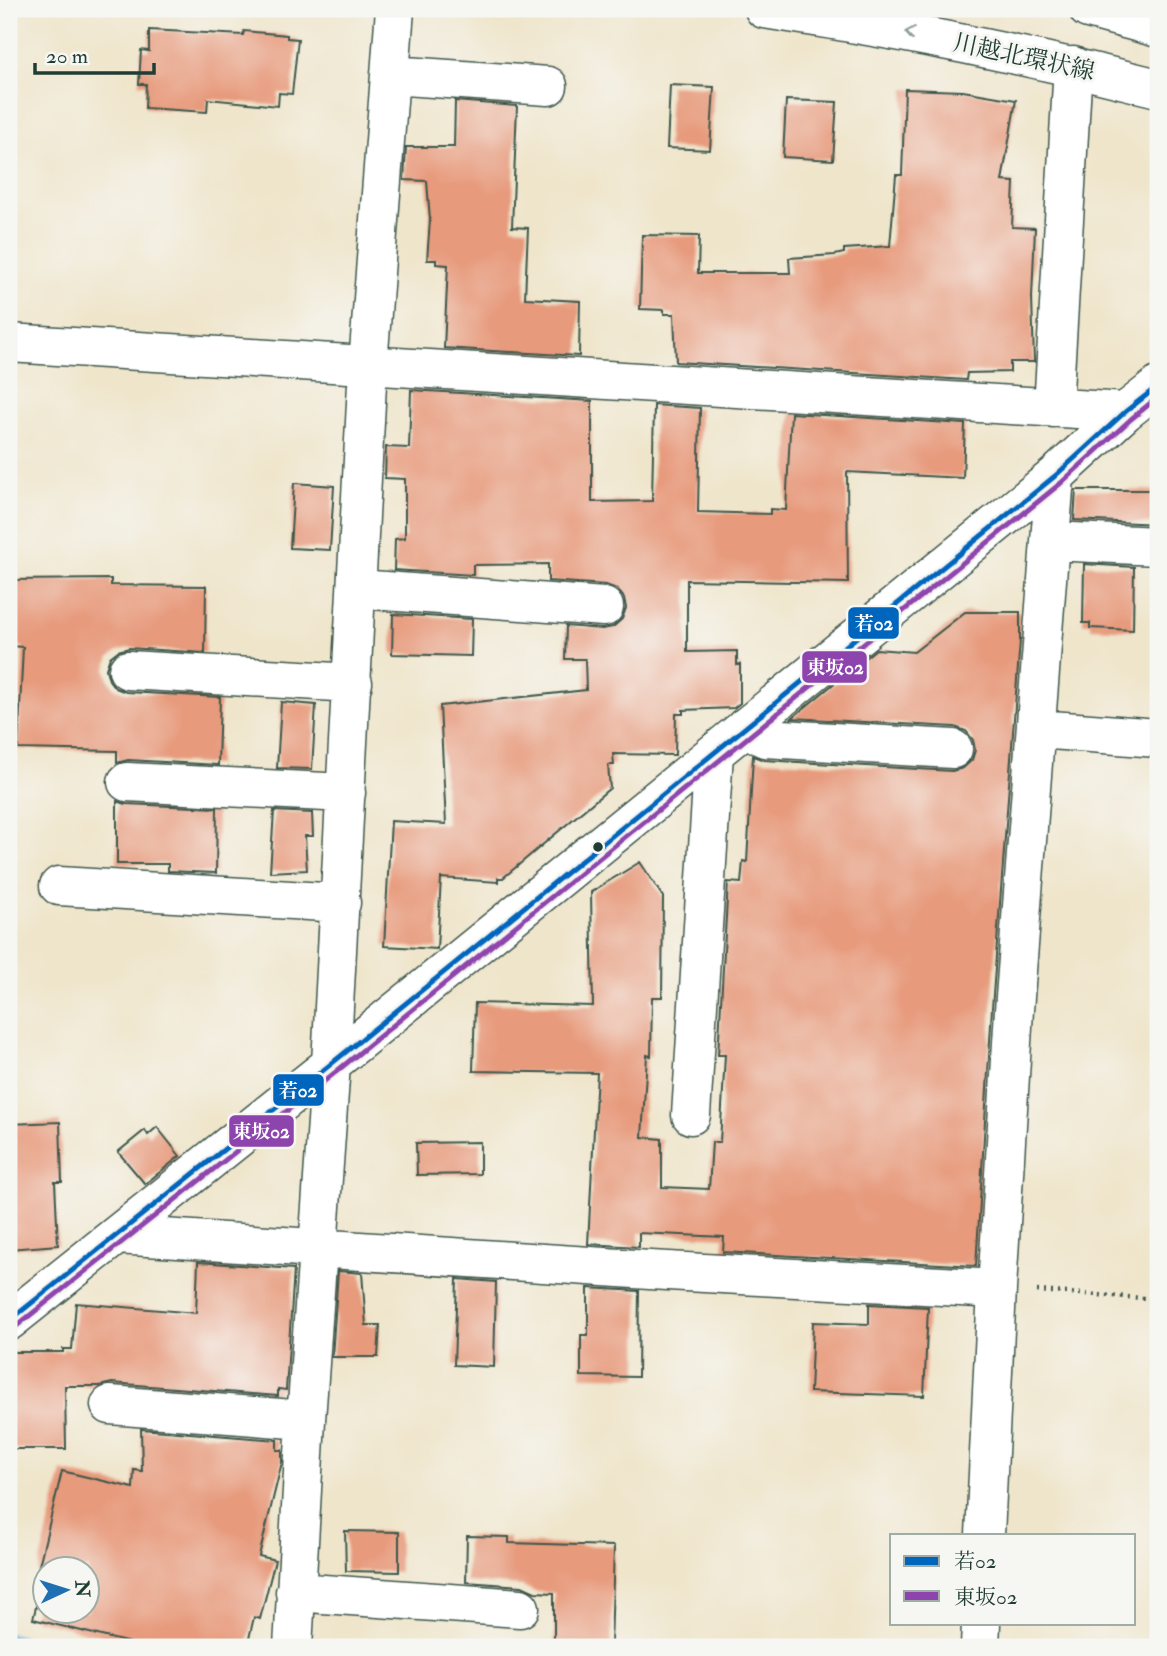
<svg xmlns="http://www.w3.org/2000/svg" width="1167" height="1656" font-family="'IM FELL Double Pica','Noto Serif JP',serif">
<rect width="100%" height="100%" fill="#f6f6f2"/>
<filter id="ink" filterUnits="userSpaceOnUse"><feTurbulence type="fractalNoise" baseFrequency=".0143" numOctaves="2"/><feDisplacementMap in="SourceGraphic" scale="14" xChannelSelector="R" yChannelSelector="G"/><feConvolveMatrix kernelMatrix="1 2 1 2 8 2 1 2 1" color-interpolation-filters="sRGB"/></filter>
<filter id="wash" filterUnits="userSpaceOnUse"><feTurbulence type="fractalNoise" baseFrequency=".00686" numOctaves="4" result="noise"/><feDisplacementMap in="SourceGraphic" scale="28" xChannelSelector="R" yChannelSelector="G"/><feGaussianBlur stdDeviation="1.57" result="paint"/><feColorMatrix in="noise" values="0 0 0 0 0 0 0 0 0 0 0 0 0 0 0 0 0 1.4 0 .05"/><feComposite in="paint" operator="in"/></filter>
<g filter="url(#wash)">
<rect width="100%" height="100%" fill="#efe5cb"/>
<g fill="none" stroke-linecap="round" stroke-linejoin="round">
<path stroke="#66b3df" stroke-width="12" d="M 9,1639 L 46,1647"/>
</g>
<g id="blocks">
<path fill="#e79a7c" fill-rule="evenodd" d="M 149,30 L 243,35 L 244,31 L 287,35 L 287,38 L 298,39 L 292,94 L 279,93 L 278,106 L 208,99 L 207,112 L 145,108 L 146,84 L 139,84 L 141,50 L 149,51 Z
M 670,85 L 714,87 L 710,150 L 667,148 Z
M 905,89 L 963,91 L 1016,100 L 1002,181 L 1014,182 L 1012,227 L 1035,228 L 1032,297 L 1034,362 L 1010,362 L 1010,372 L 967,373 L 966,380 L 676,362 L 674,314 L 664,314 L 664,310 L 640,309 L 642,235 L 699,236 L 698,273 L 790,273 L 789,258 L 835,255 L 844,253 L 844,249 L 890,246 L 896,175 L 902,175 Z
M 786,100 L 837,102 L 833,160 L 783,157 Z
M 455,101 L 517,106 L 512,227 L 528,228 L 525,298 L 580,301 L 579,356 L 444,348 L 448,265 L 436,264 L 436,260 L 427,260 L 430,220 L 427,181 L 404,180 L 406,147 L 454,147 Z
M 411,390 L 592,401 L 592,502 L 652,501 L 654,405 L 700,408 L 698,512 L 770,514 L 770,509 L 786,510 L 791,413 L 965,424 L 963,478 L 847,472 L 848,583 L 687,580 L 687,652 L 737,651 L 737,665 L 740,664 L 740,703 L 734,708 L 683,710 L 683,714 L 676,714 L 675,755 L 613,754 L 614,765 L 608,765 L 610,788 L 503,878 L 498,878 L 498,882 L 441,878 L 437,949 L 384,946 L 391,821 L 446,824 L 440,706 L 586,690 L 585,659 L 565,659 L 566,626 L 602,629 L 613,627 L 622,619 L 626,608 L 624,598 L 617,589 L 606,585 L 548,581 L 548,564 L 473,565 L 473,575 L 394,570 L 395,539 L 405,538 L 405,479 L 385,478 L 386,447 L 409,448 Z
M 294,483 L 334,486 L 330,550 L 290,548 Z
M 1076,490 L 1158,490 L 1158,524 L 1074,520 Z
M 1084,564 L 1134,567 L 1133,630 L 1090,628 L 1090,623 L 1083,623 Z
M 111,579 L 111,585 L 206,586 L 205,653 L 129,648 L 118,651 L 110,657 L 106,669 L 109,680 L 115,688 L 126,692 L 220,697 L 218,765 L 128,760 L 117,763 L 117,751 L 18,749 L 23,647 L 9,646 L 9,580 Z
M 965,612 L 1020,612 L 1020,640 L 992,1008 L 976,1266 L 723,1252 L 724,1237 L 639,1233 L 639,1247 L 588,1244 L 597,1073 L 473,1071 L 475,1003 L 593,1006 L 591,892 L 640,862 L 663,897 L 662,997 L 652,997 L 651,1056 L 647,1055 L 642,1137 L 662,1139 L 662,1187 L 709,1189 L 712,1142 L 720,1142 L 725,1055 L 718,1055 L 728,882 L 741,883 L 743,861 L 747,862 L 753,756 L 764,760 L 952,771 L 963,768 L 972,760 L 975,750 L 973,740 L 966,731 L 955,727 L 792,718 L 876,649 L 914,652 Z
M 393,614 L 472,619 L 471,656 L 392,654 Z
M 281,702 L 316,705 L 312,769 L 277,768 Z
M 117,801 L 126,804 L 217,808 L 216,873 L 168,871 L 168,864 L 117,864 Z
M 274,811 L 312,813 L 313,836 L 305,836 L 307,870 L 270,872 Z
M 60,1122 L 62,1182 L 55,1182 L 58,1245 L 9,1249 L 9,1124 Z
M 157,1127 L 180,1156 L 145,1184 L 118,1152 L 145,1130 L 148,1135 Z
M 480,1142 L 480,1174 L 417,1175 L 416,1143 Z
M 198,1262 L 294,1269 L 286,1390 L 278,1389 L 278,1396 L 112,1383 L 99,1386 L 65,1386 L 66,1449 L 9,1449 L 9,1352 L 63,1352 L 63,1349 L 72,1349 L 76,1303 L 196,1313 Z
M 338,1271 L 362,1273 L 366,1325 L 380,1325 L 378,1357 L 332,1357 Z
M 457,1279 L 496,1282 L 494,1367 L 454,1365 Z
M 588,1288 L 639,1291 L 638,1377 L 581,1376 L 581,1335 L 588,1335 Z
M 869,1304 L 928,1307 L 924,1396 L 810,1392 L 813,1322 L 869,1324 Z
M 141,1429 L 277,1440 L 277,1450 L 282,1450 L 282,1462 L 259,1556 L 275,1560 L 260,1619 L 254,1617 L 247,1647 L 146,1647 L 33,1619 L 44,1575 L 37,1574 L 62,1471 L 133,1488 L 134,1470 L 142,1471 ZM 46,1569 L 88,1569 L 88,1611 L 46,1611 Z
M 345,1531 L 399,1532 L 399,1572 L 346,1571 Z
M 467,1536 L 509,1537 L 509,1543 L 614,1546 L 611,1647 L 554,1647 L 554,1593 L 535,1592 L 522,1586 L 466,1582 Z"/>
</g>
</g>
<g filter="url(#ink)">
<use href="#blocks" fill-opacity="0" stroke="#3e564b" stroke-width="2"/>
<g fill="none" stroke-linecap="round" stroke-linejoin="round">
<g stroke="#3e564b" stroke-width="41">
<path id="minor" d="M 391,75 L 548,86
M 9,343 L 1125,412
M 1053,408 L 1073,66
M 1051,541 L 1158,546
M 358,589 L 604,607
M 128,670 L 353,683
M 745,727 L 765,738 L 953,749
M 1037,729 L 1158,738
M 127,782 L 346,793
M 59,886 L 341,903
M 691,1115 L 714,753
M 117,1235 L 650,1270 L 997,1289
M 9,1321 L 331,1064 L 1055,476 L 1125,412 L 1158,386
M 110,1405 L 306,1420
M 985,1535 L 997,1289 L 1014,1010 L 1055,476
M 295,1592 L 520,1608
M 293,1647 L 306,1420 L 331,1064 L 368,365 L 395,9
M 980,1647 L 981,1623"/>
</g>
<g stroke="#3e564b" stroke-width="41">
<path id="major" d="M 764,9 C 897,29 1028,55 1158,88
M 1088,9 L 1158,28"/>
</g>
<path stroke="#3e564b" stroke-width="4.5" stroke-dasharray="2 5" stroke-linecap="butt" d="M 1037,1291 L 1158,1299"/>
<use href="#minor" stroke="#fff" stroke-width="38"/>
<use href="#major" stroke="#fff" stroke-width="38"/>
<g stroke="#f6f6f2" stroke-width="10">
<path id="bus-1" d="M 9,1321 L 331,1064 L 1055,476 L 1125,412 L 1158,386"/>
</g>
<g stroke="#f6f6f2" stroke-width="10">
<path id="bus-2" d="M 14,1328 L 337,1071 L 1061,483 L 1131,419 L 1158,397"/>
</g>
<use href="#bus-1" stroke="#0065bd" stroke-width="5"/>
<use href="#bus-2" stroke="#8e44ad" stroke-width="5"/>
</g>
<defs><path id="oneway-chevron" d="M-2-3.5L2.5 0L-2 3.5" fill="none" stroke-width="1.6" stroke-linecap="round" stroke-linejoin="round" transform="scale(1.75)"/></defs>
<use stroke="#8f9e9a" href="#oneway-chevron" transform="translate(910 33) rotate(-170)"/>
</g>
<circle fill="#1f3d34" stroke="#f6f6f2" stroke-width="2.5" cx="598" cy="847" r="6"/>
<g text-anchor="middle" stroke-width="6" stroke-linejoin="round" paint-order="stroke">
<g font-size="24" fill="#1f3d34" stroke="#f6f6f2">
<text transform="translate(1024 57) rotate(12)" y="8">川越北環状線</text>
</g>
</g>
<g stroke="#f6f6f2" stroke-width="2.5">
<rect x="847" y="606" width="53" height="34" rx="7" fill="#0065bd"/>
<rect x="801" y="650" width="67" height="34" rx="7" fill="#8e44ad"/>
<rect x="272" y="1073" width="53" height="34" rx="7" fill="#0065bd"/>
<rect x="228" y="1114" width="67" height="34" rx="7" fill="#8e44ad"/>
</g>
<g font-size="19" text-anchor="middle" font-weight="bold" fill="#fff">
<text x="874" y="630">若02</text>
<text x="835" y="674">東坂02</text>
<text x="298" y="1097">若02</text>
<text x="261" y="1138">東坂02</text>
</g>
<rect width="1167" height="1656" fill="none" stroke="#f6f6f2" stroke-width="35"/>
<rect x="890" y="1534" width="245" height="91" fill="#f6f6f2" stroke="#a0aca6" stroke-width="2"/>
<rect x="904" y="1556" width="35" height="10" fill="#0065bd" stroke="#a0aca6" stroke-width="2"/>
<text x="954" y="1568" font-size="21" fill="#1f3d34">若02</text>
<rect x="904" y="1591" width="35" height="10" fill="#8e44ad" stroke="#a0aca6" stroke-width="2"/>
<text x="954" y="1604" font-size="21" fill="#1f3d34">東坂02</text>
<g transform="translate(66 1590) rotate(86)"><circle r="33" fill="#f6f6f2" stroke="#a0aca6" stroke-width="2"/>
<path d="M0-5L12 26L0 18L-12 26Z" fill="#1f6fb2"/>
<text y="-10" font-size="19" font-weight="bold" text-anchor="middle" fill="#1f3d34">N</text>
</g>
<path d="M35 63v10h119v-10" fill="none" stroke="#1f3d34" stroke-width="3.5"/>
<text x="46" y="63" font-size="21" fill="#1f3d34" stroke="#f6f6f2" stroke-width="5" paint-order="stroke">20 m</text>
</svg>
